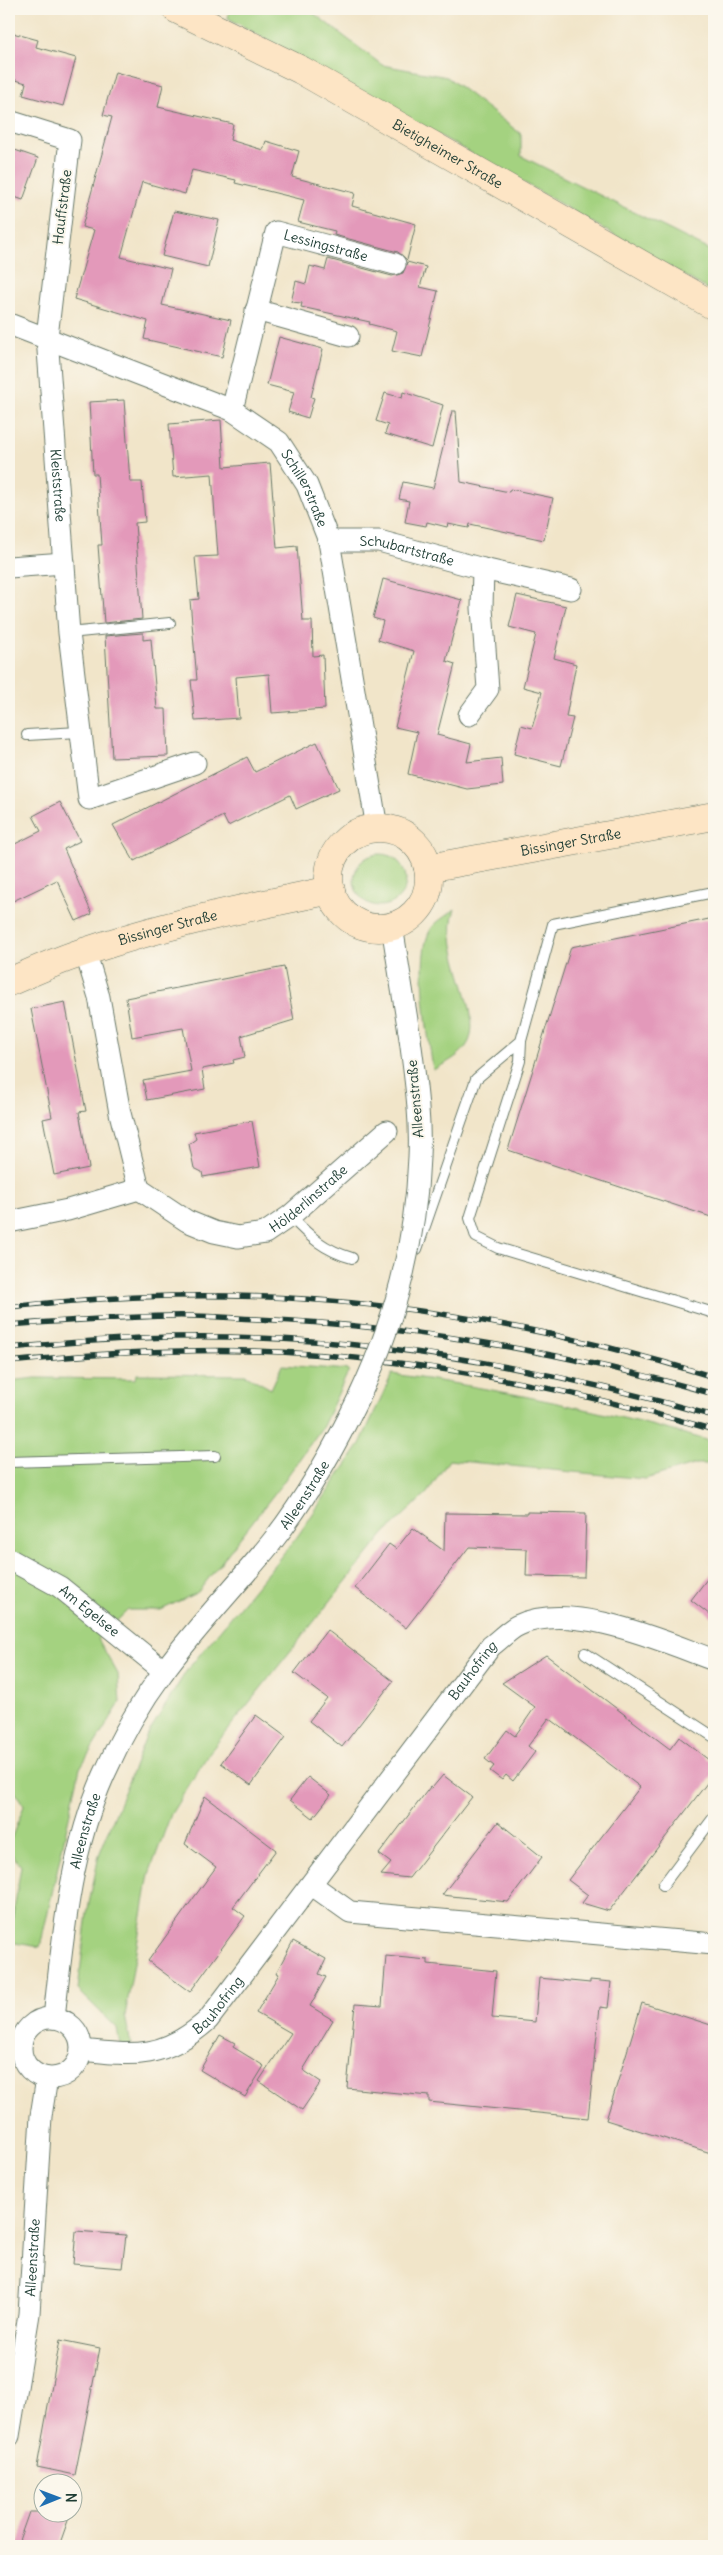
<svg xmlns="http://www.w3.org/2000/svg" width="723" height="2555" font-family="Delius,sans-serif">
<rect width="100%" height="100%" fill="#fbf7ec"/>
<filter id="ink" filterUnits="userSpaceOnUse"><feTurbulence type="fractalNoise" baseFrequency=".02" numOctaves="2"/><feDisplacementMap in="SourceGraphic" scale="10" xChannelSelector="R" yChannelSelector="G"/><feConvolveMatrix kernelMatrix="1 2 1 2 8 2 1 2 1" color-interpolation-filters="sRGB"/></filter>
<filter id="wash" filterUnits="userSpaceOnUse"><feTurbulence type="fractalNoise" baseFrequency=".0096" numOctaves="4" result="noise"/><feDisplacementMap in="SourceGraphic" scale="20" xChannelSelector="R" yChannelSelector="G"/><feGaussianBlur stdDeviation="1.12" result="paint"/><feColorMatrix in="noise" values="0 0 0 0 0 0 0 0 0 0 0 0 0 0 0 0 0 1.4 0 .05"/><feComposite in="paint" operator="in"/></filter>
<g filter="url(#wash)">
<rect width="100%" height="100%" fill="#f1e5c9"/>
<path fill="#a4d280" stroke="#62885a" d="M 230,9 L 308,9 L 382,65 L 447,77 L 521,134 L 521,156 L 714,252 L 714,293 L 516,178 L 228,18 Z
M354 880a26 26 0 1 1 52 0a26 26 0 1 1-52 0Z
M 455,909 C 438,952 490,1018 465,1048 C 457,1058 444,1064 433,1070 C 429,1040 414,954 431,929 C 436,921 448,915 455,909 Z
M 282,1365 L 349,1370 L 323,1426 L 281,1485 L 198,1592 L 161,1610 L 128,1610 L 98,1639 L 118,1674 L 120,1703 L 80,1768 L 40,1947 L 9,1942 L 21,1866 L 9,1851 L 9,1840 L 11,1839 L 24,1806 L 9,1782 L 9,1381 L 36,1378 L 136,1379 L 137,1374 L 246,1375 L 271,1389 Z
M 392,1374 C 502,1389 608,1412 714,1442 L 714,1464 L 696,1464 L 645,1479 L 449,1460 L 427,1493 L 384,1534 L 209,1753 L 171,1814 L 149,1874 L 125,2016 L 131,2045 L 120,2045 L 117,2028 L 78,1990 L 87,1913 L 99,1855 L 146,1737 L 187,1670 L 297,1537 L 359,1446 Z"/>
<g id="blocks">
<path fill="#e399ba" d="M 9,32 L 38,40 L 36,47 L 76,58 L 63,106 L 23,95 L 26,83 L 9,78 Z
M 115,72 L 163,85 L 158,107 L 233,124 L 230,140 L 263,150 L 266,141 L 299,151 L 292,177 L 355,193 L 352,206 L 416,224 L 407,260 L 398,252 L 334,235 L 335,231 L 298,222 L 304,200 L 235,183 L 236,180 L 192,170 L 185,194 L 142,182 L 121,257 L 171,269 L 162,305 L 231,320 L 222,357 L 144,339 L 148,321 L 74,299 L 94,230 L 82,227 L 112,117 L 103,115 Z
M 9,148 L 38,158 L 23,200 L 9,195 Z
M 174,211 L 219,220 L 208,267 L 162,256 Z
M 328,259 L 392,276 L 403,273 L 407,262 L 426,267 L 420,287 L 438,291 L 422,357 L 392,351 L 397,331 L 369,324 L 370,322 L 301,307 L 302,303 L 291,302 L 296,281 L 306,284 L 310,266 L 325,270 Z
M 279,337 L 323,349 L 311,397 L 314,398 L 308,418 L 288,412 L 294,392 L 267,385 Z
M 403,392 L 443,405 L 432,448 L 385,434 L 388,425 L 376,421 L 385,393 L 402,398 Z
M 124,400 L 130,482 L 142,482 L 145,522 L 135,523 L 142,619 L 104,623 L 98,545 L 102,545 L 97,474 L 93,474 L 89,402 Z
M 452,411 L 456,411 L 461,482 L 509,492 L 510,489 L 553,498 L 544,540 L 470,524 L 469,528 L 448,524 L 447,527 L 427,522 L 426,526 L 405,522 L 409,501 L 399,499 L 403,482 L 433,488 Z
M 221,420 L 224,467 L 270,463 L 277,548 L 297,546 L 303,621 L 312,621 L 313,656 L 323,655 L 325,709 L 272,713 L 269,674 L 236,677 L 239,718 L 195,721 L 191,680 L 197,680 L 190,600 L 199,599 L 195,557 L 218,556 L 212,474 L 173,477 L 169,424 Z
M 383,579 L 462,600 L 446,661 L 455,664 L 437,735 L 471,744 L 467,762 L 501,758 L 503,785 L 467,789 L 408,774 L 417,732 L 395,727 L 414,651 L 378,640 L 383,621 L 373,618 Z
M 517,595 L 566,606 L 554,658 L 576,664 L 566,717 L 573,718 L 561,766 L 514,754 L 521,725 L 532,728 L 542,692 L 523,687 L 536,634 L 509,627 Z
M 143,633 L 143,640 L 151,639 L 157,709 L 166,709 L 168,756 L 112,758 L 105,636 Z
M 317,742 L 339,789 L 296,809 L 290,795 L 228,826 L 223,816 L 134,861 L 113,825 L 247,757 L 255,772 Z
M 60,802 L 80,841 L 64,849 L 92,914 L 76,921 L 57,880 L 13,901 L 9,891 L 9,847 L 41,831 L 33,816 Z
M 714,918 L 714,1218 L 508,1150 L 571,947 Z
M 284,967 L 294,1020 L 241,1036 L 245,1057 L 233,1060 L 234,1063 L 202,1069 L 205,1089 L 147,1100 L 143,1080 L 191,1071 L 183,1028 L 132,1037 L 126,998 Z
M 65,1002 L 86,1111 L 79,1112 L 89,1168 L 54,1175 L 43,1119 L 52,1117 L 31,1009 Z
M 252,1121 L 260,1167 L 203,1177 L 202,1172 L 194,1168 L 189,1144 L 196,1139 L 194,1132 Z
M 527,1512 L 586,1513 L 584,1577 L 526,1576 L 527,1549 L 469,1547 L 406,1628 L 355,1588 L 389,1544 L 396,1549 L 413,1528 L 444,1551 L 445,1513 L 527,1514 Z
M 714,1570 L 714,1618 L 691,1600 Z
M 327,1630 L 393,1681 L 342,1747 L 309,1721 L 327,1698 L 294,1673 Z
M 546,1655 L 670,1749 L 679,1737 L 714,1764 L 714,1774 L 609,1911 L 582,1903 L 588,1895 L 568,1880 L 640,1787 L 549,1718 L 528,1746 L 535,1752 L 513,1781 L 506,1775 L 502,1780 L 490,1771 L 494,1766 L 485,1759 L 507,1730 L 515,1736 L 535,1707 L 502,1683 Z
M 256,1715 L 286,1737 L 251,1785 L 221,1763 Z
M 443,1775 L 472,1797 L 409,1878 L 381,1875 L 391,1863 L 379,1854 L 430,1787 L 432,1788 Z
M 308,1777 L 331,1795 L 313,1818 L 290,1800 Z
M 205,1796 L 276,1850 L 233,1907 L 245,1916 L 190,1992 L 148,1961 L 216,1867 L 185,1844 Z
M 498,1822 L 542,1857 L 508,1902 L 442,1895 Z
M 293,1941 L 326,1959 L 319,1974 L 326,1977 L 310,2006 L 333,2020 L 303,2070 L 321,2082 L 302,2110 L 259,2081 L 291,2033 L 256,2013 L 279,1974 L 276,1973 Z
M 386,1956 L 428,1960 L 428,1964 L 496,1971 L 492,2018 L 535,2022 L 539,1978 L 590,1983 L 590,1980 L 611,1982 L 608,2008 L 600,2007 L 588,2118 L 429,2102 L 429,2096 L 347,2088 L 355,2004 L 382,2006 Z
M 642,2003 L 714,2026 L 714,2154 L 606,2120 Z
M 220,2035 L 235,2043 L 233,2047 L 264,2066 L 245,2097 L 200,2070 Z
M 76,2231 L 126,2235 L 122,2268 L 73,2264 Z
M 60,2340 L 100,2348 L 75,2475 L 37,2467 Z
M 29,2512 L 71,2512 L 59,2546 L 17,2546 Z"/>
</g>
</g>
<g filter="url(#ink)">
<use href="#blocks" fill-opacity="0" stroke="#687868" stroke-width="1"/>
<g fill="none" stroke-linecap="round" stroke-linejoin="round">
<g stroke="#687868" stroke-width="12">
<path id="lane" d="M 69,633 L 170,623
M 27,735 L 79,732
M 714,892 L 553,924 L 521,1041 L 520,1061 L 470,1218 L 476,1237 L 498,1248 L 714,1313
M 290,1216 C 310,1237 324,1250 352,1258
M 417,1249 L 476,1079 L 521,1041
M 9,1462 L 215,1456
M 585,1653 L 714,1737
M 663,1885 L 714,1817"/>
</g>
<g stroke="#687868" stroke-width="23">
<g id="street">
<path id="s1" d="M 9,121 L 70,140 L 47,337 L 69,633 L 89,799 L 195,763"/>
<path d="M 256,310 L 348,336"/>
<path id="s2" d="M 9,324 L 232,410 L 279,442 L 307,485 L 329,541 L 377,828"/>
<path id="s3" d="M 232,410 L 276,232 L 395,264"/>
<path id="s4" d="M 329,541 L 379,541 L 483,569 L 571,589"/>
<path d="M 9,567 L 64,563"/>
<path d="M 469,715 L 488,689 L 482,608 L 483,569"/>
<path d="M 392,926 L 410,1039"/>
<path id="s5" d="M 139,1189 L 187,1221 L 214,1232 L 238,1237 L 265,1233 L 290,1216 L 387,1131"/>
<path d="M 9,1222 L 68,1210 L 139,1189 L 120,1113 L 99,997 L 85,951"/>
<path id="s6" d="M 9,1559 L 60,1587 L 164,1671"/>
<path d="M 312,1885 L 350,1912 L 714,1944"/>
<circle cx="51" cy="2048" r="30"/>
<path id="s7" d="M 54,2018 C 63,1936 70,1851 104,1775 C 120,1739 141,1702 164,1671 C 197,1626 236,1586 271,1543 C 307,1498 335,1447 360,1395"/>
<path id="s8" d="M 81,2050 C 137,2056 164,2059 208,2020 L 491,1646 C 500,1640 509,1629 519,1625 C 572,1601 662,1641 714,1660"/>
<path id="s9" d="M 9,2436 L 29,2314 L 41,2116 L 47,2078"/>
</g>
</g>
<g stroke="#687868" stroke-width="29">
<g id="secondary">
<path id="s10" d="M 176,9 L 301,70 L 714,306"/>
<circle cx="379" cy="878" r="50"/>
<path id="s11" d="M 428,868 L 714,816"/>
<path id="s12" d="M 9,982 C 35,971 60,959 87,951 C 166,924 249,907 331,890"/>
</g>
</g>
<use href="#lane" stroke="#fff" stroke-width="10"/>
<use href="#street" stroke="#fff" stroke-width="21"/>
<use href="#secondary" stroke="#fde5c5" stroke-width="28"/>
<g stroke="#1f3d34" stroke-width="5.5">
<path id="rail" d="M 9,1307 C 63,1301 117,1297 171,1296 C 356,1292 538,1323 714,1377
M 9,1325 C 63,1321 117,1317 171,1316 C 199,1315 229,1318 257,1319 C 413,1326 565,1352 714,1394
M 9,1348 C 63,1343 116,1338 171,1337 C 355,1333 538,1366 714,1416
M 9,1362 C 90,1354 172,1349 254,1351 C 410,1356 564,1387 714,1430"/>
</g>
<use href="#rail" stroke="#fbf7ec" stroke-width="4" stroke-dasharray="11" stroke-linecap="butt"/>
<g stroke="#687868" stroke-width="23" stroke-linecap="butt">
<path id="street-bridge" d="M 360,1395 C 395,1321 416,1239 419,1157 C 421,1117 415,1078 410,1039"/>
</g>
<use href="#street-bridge" stroke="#fff" stroke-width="21"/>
</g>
</g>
<g text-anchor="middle" stroke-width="4" stroke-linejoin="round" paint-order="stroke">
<g font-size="14" fill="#1f3d34" stroke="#fbf7ec">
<text dy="5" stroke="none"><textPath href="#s10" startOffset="308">Bietigheimer Straße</textPath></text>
<text transform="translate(62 207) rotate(-83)" y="5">Hauffstraße</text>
<text dy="5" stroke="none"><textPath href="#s3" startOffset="235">Lessingstraße</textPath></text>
<text dy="5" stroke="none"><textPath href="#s1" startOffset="411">Kleiststraße</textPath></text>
<text dy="5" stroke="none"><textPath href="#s2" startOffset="349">Schillerstraße</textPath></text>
<text dy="5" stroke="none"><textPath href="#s4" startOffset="79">Schubartstraße</textPath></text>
<text dy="5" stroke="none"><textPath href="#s11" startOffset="145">Bissinger Straße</textPath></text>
<text dy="5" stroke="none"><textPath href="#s12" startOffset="168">Bissinger Straße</textPath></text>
<text transform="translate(415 1099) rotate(-95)" y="5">Alleenstraße</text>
<text dy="5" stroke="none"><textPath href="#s5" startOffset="194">Hölderlinstraße</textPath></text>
<text dy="5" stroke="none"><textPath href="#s7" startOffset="595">Alleenstraße</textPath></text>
<text dy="5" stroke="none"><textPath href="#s6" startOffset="96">Am Egelsee</textPath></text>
<text dy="5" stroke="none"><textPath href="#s8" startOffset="575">Bauhofring</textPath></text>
<text dy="5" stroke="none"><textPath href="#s7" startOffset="190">Alleenstraße</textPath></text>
<text dy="5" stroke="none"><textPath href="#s8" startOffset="154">Bauhofring</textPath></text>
<text dy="5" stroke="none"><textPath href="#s9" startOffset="180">Alleenstraße</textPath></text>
</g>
</g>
<rect width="723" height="2555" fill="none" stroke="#fbf7ec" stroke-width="30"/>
<g transform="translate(58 2498) rotate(89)"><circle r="24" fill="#fbf7ec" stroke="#a3ada2"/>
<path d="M0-4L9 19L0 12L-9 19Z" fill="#1f6fb2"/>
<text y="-8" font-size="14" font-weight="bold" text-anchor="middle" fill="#1f3d34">N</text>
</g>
</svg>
